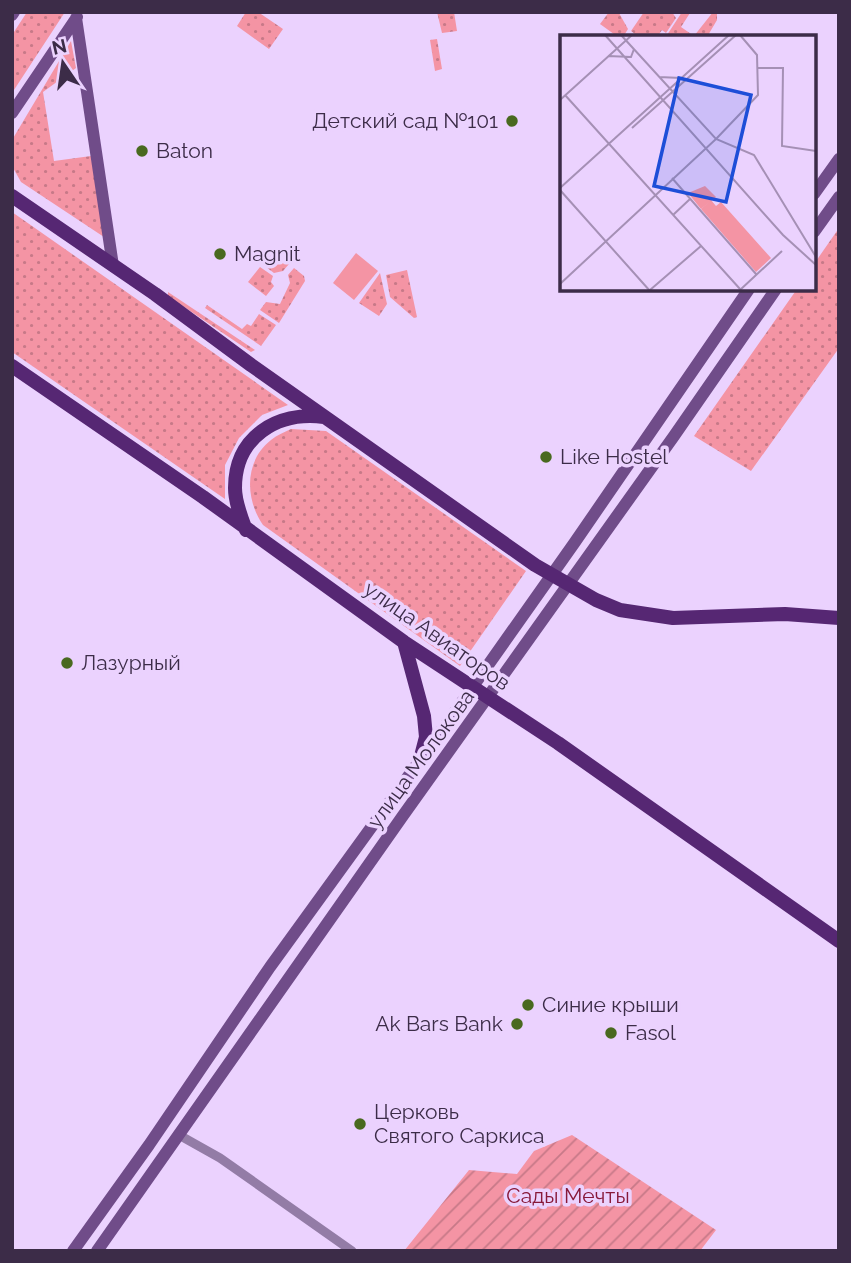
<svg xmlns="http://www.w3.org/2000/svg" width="851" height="1263" font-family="Raleway,sans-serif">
<defs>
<pattern id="grass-dots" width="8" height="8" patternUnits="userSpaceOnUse" patternTransform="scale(1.75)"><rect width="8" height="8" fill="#f494a4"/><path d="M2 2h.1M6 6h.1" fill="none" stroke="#c77988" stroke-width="1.8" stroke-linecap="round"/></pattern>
<pattern id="garden-furrows" width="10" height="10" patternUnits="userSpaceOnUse" patternTransform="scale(1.75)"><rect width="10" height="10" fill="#f494a4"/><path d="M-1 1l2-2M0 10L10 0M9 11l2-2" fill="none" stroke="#c77988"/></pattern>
</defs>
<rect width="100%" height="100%" fill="#ebd2fe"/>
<path fill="url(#grass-dots)" d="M 27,12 L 65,12 L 12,93 L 12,35 Z
M 246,12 L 258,12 L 283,29 L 269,49 L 237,26 Z
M 437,12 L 454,12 L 457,31 L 442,33 Z
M 609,12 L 619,13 L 628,29 L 623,37 L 618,37 L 600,24 Z
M 644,12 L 672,12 L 676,18 L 666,33 L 662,30 L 657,37 L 639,37 L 631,31 Z
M 682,12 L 690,13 L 681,27 L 694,36 L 713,12 L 717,13 L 717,20 L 707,37 L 670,37 L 667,35 Z
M 437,39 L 442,69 L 435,71 L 430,40 Z
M 71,41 L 76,68 L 43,92 L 54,161 L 91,156 L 104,237 L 21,182 L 12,166 L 12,140 Z
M 12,212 L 288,405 L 262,415 L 239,438 L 225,465 L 225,499 L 12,352 Z
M 839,228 L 839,348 L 751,471 L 694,436 L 797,289 L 814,289 L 814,264 Z
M 273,253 L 289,264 L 283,271 L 274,273 L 262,264 Z
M 260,267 L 273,276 L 271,282 L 274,286 L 266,296 L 248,282 Z
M 294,268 L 304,276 L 305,281 L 279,323 L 260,310 L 266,302 L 280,304 L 290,283 L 288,275 Z
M 407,270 L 417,317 L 414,318 L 390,297 L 386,275 Z
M 380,273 L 387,304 L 379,316 L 359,303 Z
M 168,292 L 255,350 L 251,352 L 168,296 Z
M 207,305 L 242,329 L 247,324 L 251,326 L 259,314 L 276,325 L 261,346 L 205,308 Z
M 291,429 L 326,431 L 526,571 L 460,666 L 263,525 C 245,499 244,461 271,440 C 277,435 285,432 291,429 Z"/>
<path fill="url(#garden-furrows)" d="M 572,1135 L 716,1230 L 700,1251 L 404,1251 L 469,1170 L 517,1174 L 534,1151 Z"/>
<path fill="#f494a4" d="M 356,253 L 378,271 L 354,300 L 333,283 Z"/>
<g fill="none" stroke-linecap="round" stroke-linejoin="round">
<path stroke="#937ca6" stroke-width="9" d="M 179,1135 L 220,1158 L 352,1251"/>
<path stroke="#704c89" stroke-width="12" d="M 12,15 L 14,12
M 76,18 L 113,266
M 12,113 L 77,17
M 814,194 L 839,159
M 814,232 L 839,197
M 73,1251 L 149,1145 L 270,967 L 457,709 L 575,542 L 749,289
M 97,1251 L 402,817 L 674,436 L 776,289"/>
<path stroke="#562773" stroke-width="14" d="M 12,196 L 155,294 L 251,365 L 535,565 L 596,600 L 620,610 L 673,618 L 785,614 L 839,618
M 12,366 L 203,497 L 404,642 L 558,743 L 839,941
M 246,530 C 241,517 235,502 235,488 C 235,437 277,411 324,417
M 404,642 L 424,716 L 426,737 L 420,760"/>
</g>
<g fill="#49691f" stroke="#ebd2fe" stroke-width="2.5">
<circle cx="512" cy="121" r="7"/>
<circle cx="142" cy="151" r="7"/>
<circle cx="220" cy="254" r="7"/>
<circle cx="546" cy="457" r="7"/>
<circle cx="67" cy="663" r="7"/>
<circle cx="528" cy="1005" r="7"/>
<circle cx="517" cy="1024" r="7"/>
<circle cx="611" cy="1033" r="7"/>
<circle cx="360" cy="1124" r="7"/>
</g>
<g text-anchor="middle" stroke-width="7" stroke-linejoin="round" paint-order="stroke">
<g font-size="21" fill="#3c2c48" stroke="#ebd2fe" text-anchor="start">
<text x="498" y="128" text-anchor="end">Детский сад №101</text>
<text x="156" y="158">Baton</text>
<text x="234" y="261">Magnit</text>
<text x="560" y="464">Like Hostel</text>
<text x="81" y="670">Лазурный</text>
<text x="542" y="1012">Синие крыши</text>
<text x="503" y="1031" text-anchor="end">Ak Bars Bank</text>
<text x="625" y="1040">Fasol</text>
<text x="374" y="1119">Церковь<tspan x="374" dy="24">Святого Саркиса</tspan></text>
</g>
<g font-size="21" fill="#3c2c48" stroke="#ebd2fe">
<text transform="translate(437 636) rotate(35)" y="7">улица Авиаторов</text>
<text transform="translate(421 759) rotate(-54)" y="7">улица Молокова</text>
</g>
<g font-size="21" fill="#871839" stroke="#ebd2fe">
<text x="568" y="1203">Сады Мечты</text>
</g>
</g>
<g transform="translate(560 35)">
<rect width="256" height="256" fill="#ebd2fe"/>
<path d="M 151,165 L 156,171 L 161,167 L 211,223 L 196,237 L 141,174 Z" fill="#f494a4"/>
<path d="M 145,151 L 156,162 L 141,174 L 128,158 Z" fill="#f494a4"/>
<path fill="none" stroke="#a590b5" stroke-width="2" d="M 45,0 L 223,200 L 256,230M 61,0 L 156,104 L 194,120 L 256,222M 48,21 L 71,22 L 74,14M 198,33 L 223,33 L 222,111 L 256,116M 99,42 L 121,43M 5,60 L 180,254M 0,65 L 72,0M 72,93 L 176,0M 156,104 L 198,60 L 197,20 L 180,0M 112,143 L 196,239M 0,153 L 169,0M 0,155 L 90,256M 113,180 L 130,164M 0,249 L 156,104M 90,255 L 141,211M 180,255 L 222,216"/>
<path fill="#1d4ed8" fill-opacity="0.15" stroke="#1d4ed8" stroke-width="3.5" d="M 119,43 L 191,60 L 166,167 L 94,151 Z"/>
<rect width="256" height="256" fill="none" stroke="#3c2c48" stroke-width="3.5"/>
</g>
<rect width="851" height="1263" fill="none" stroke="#3c2c48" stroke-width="28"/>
<g transform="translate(63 63) rotate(347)" stroke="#ebd2fe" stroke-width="5" paint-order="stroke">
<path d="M0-5L12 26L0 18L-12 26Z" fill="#3c2c48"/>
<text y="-10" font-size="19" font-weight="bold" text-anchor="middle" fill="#3c2c48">N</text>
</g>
</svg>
